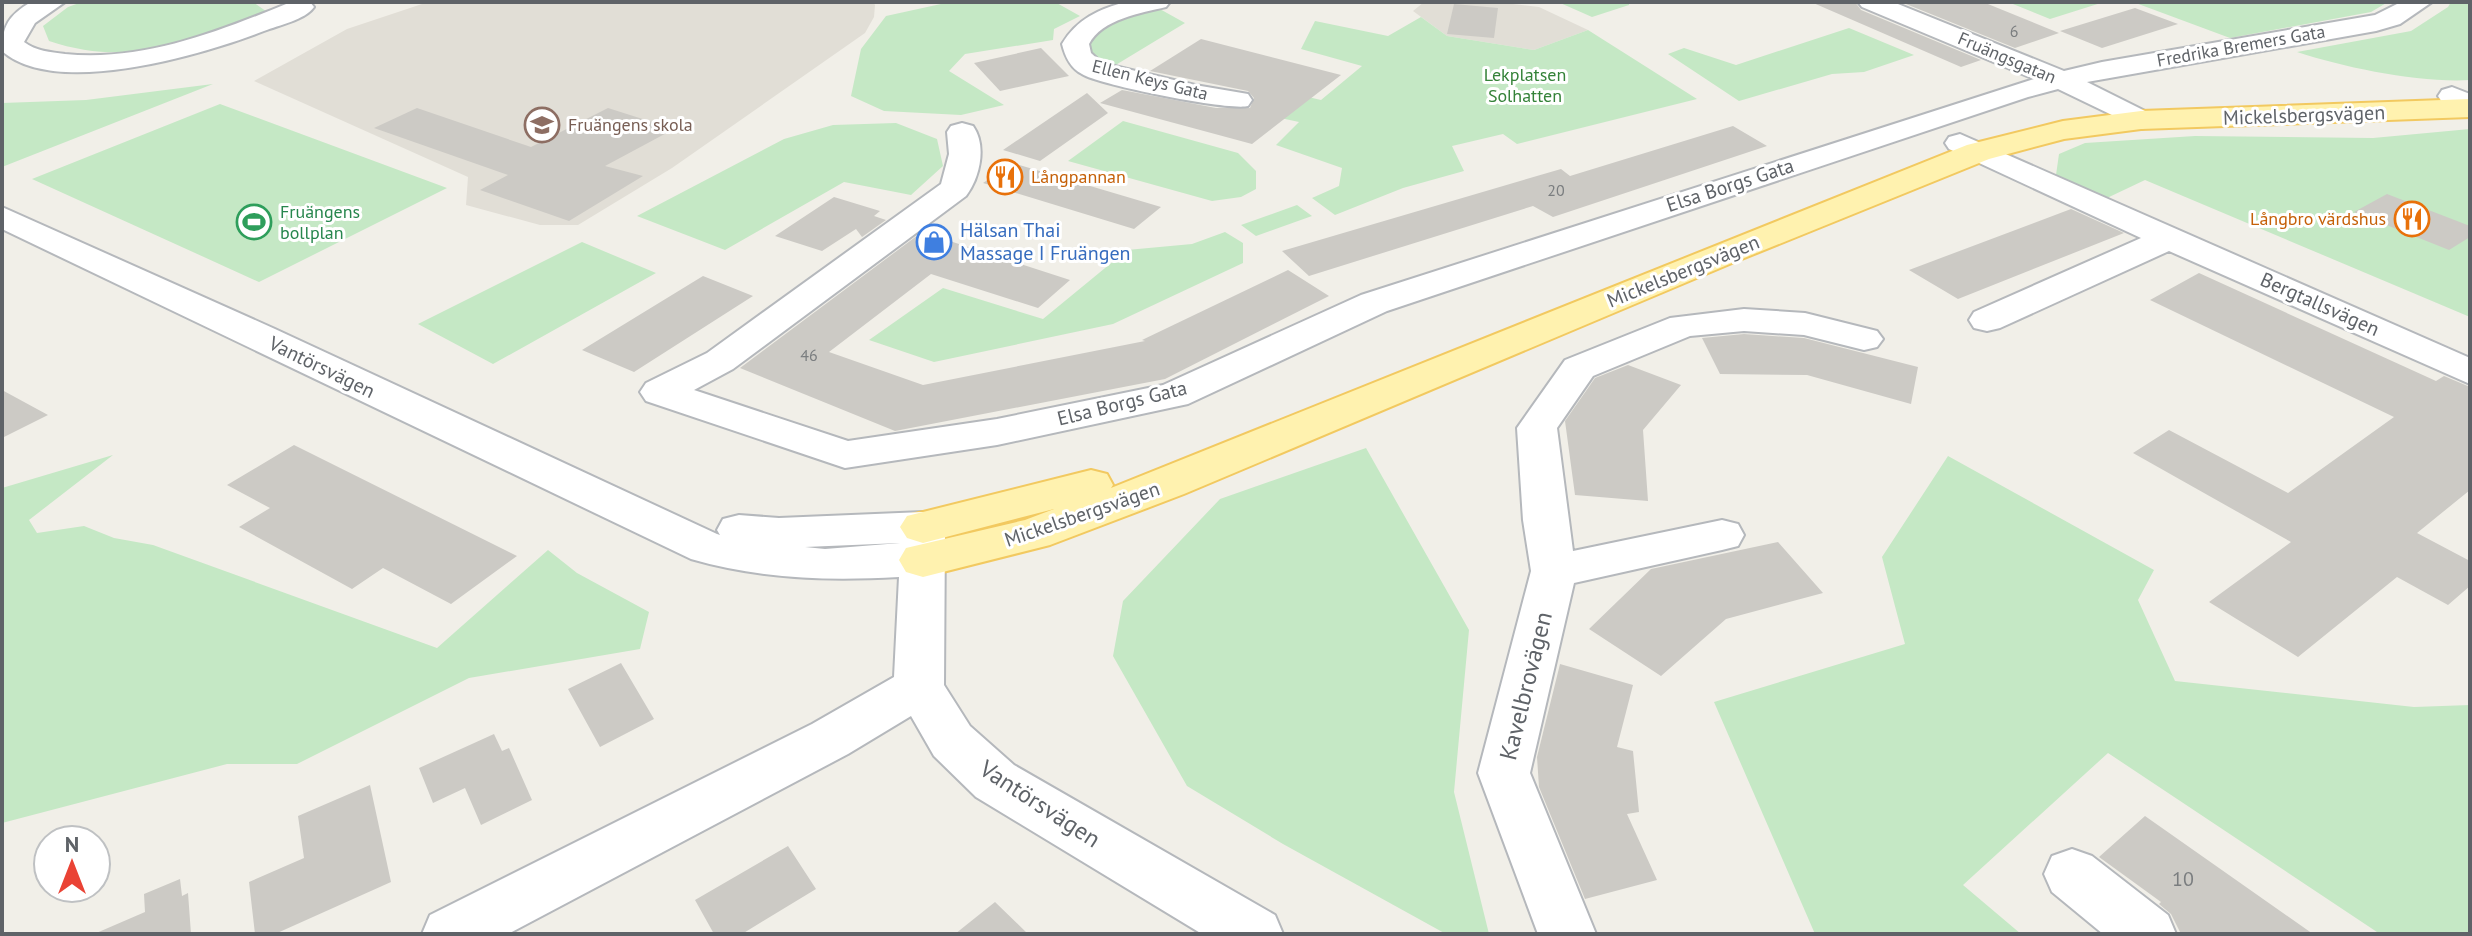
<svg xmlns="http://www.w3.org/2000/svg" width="2472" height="936" font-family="'PT Sans',sans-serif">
<rect width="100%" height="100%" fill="#f1efe8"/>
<path fill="#e1ded6" d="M 428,2 L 873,2 L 875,5 L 874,17 L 865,33 L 672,168 L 578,225 L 540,225 L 466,205 L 468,177 L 254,81 L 347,29 Z
M 1424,2 L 1495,2 L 1539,7 L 1588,30 L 1534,50 L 1447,36 L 1413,11 Z"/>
<path fill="#c5e8c5" d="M 82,2 L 253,2 L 270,14 C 195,42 129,68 49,41 L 43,26 L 68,7 Z
M 950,2 L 1055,2 L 1080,16 L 1054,29 L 1053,40 L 965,54 L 949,71 L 1004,105 L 961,115 L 884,111 L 851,96 L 861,49 L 886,16 Z
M 1558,2 L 1629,2 L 1629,5 L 1592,17 Z
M 2008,2 L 2104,2 L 2050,19 Z
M 2133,2 L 2388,2 L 2371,12 L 2230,38 Z
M 2451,2 L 2470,2 L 2470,80 C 2419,83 2346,68 2297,52 L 2411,31 L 2448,7 Z
M 1158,8 L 1185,23 L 1114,66 L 1090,59 L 1088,39 L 1119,16 Z
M 1421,17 L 1447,36 L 1534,50 L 1588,30 L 1697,99 L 1517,144 L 1503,134 L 1452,146 L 1464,171 L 1403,188 L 1335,215 L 1312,198 L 1339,186 L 1342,168 L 1276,145 L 1299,122 L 1253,112 L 1283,91 L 1321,100 L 1362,66 L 1301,49 L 1315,21 L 1388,36 Z
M 1849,28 L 1914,55 L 1864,72 L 1832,74 L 1739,101 L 1668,54 L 1684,48 L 1736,65 Z
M 213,84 L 2,167 L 2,103 L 86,100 Z
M 220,104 L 447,188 L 259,282 L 32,179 Z
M 1123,121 L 1238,153 L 1256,171 L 1256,189 L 1241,197 L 1212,201 L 1068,161 Z
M 896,123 L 937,139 L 943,166 L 911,195 L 844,182 L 725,250 L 637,216 L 784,139 L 833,125 Z
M 2470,129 L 2470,317 L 2145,180 L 2107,198 L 2056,175 L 2059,154 L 2085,143 L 2195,136 L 2373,138 Z
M 1297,205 L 1312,216 L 1256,236 L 1241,225 Z
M 1225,232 L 1243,243 L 1243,263 L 1113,324 L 934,362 L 869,340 L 943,288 L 1043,319 L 1127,250 L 1192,244 Z
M 582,242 L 656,273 L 493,364 L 418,324 Z
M 1366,448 L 1469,630 L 1454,792 L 1489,934 L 1446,934 L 1283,844 L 1187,786 L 1113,656 L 1123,601 L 1220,499 Z
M 113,455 L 29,520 L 37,533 L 84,526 L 114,538 L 153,545 L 437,648 L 548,550 L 577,573 L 649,612 L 640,649 L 469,678 L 297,764 L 227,764 L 2,823 L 2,488 Z
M 1948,456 L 2154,570 L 2138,600 L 2175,681 L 2414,707 L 2470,705 L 2470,934 L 2380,934 L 2108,753 L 1963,885 L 2021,934 L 1815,934 L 1714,702 L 1905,644 L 1882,557 Z"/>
<path fill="#cccac5" d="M 1811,2 L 1855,2 L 1861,10 L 1981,60 L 1961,67 Z
M 1901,2 L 1983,2 L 2059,33 L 2015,48 Z
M 1454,4 L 1498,8 L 1494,38 L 1447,34 Z
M 2135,8 L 2178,24 L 2102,48 L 2060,31 Z
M 1201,39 L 1341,75 L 1252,144 L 1100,103 L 1122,90 L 1216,108 L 1250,108 L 1254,98 L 1248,91 L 1150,71 Z
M 1041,48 L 1069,76 L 1000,91 L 974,63 Z
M 1087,93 L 1108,113 L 1040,161 L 1003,150 Z
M 417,108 L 531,147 L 608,108 L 674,129 L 605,166 L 643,176 L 569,221 L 480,190 L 508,175 L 374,128 Z
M 1733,126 L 1767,146 L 1553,217 L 1533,206 L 1309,276 L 1282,251 L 1561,169 L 1570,176 Z
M 1013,163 L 1161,207 L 1134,229 L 983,183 Z
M 2387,194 L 2470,226 L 2470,237 L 2449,250 L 2354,212 Z
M 834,197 L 880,211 L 874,216 L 886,220 L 862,237 L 856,229 L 822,251 L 775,236 Z
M 2071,209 L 2124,233 L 1958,299 L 1909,270 Z
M 922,232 L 1070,280 L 1038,308 L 931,274 L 829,352 L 923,385 L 1145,341 L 1142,340 L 1288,270 L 1329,296 L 1165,379 L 895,431 L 740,368 Z
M 2199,273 L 2436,381 L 2444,376 L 2470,387 L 2470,490 L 2417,533 L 2470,561 L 2470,586 L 2448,605 L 2397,577 L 2298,657 L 2209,602 L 2291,542 L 2133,453 L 2169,430 L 2288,493 L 2394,417 L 2150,300 Z
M 703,276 L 753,296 L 634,372 L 582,350 Z
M 1744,334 L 1804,338 L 1918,367 L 1911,404 L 1807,375 L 1720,374 L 1702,338 Z
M 1628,365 L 1681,385 L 1643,430 L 1648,501 L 1575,495 L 1565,421 L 1595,378 Z
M 2,390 L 48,415 L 2,438 Z
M 294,445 L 517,556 L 451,604 L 383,568 L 352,589 L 239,527 L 270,508 L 227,485 Z
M 1778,542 L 1823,593 L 1726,619 L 1661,676 L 1589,629 L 1651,569 Z
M 621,663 L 654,719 L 600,747 L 568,689 Z
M 1560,664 L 1633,685 L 1617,747 L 1633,751 L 1639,812 L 1627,814 L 1657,880 L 1585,899 L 1539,787 L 1537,757 Z
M 494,734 L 502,751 L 509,748 L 532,800 L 481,825 L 465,788 L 433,803 L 419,768 Z
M 370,785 L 391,882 L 275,934 L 255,934 L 249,882 L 304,858 L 298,816 Z
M 2145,816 L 2313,934 L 2181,934 L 2171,914 L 2159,904 L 2161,902 L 2099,857 Z
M 788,846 L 816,889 L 742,934 L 714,934 L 695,900 Z
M 180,879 L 182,896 L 188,893 L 191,934 L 94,934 L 145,912 L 144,894 Z
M 995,902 L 1028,934 L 955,934 Z"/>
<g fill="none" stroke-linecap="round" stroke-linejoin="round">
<g stroke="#b5b8bc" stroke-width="4">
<path id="minor" d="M 31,2 L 65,2 L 35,23 L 24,42 C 36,51 50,52 65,54 C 143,62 220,31 291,2 L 310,2 L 314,7 C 305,20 279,25 264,31 C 205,54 56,99 2,51 C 2,26 9,15 31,2 Z
M 1126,2 L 1170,2 L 1166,7 C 1141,13 1102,19 1089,44 L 1091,53 L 1102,63 L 1195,85 L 1248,94 L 1252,100 L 1248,106 C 1229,111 1099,85 1082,74 C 1070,68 1065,56 1062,44 C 1077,19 1099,9 1126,2 Z
M 1858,2 L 1893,2 L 2064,71 L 2102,62 L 2375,15 L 2401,2 L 2432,2 L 2400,24 L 2376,31 L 2087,82 L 2151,114 L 2156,120 L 2151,126 L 2141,129 L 2058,89 L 2028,97 L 1387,311 L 1188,404 L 1174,407 L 997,445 L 845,468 L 646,401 L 640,392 L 646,383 L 707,353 L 941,184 L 949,154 L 947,132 L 951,126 L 962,123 L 973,126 C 987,146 980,177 966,196 L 733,369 L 694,390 L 848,441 L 997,419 L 1163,385 L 1361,295 L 2034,79 L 1862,7 Z
M 2452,87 L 2470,94 L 2470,115 L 2442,102 L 2438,96 L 2442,90 Z
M 1960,134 L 2470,358 L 2470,384 L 2169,251 L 2000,328 L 1987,331 L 1974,328 L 1969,320 L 1974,312 L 2141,238 L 1949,149 L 1945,143 L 1949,137 Z
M 2,207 L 275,329 L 717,534 L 720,535 L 717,530 L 723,519 L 739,515 L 779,518 L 923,512 L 939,516 L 945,527 L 944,685 L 970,726 L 1014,765 L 1275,915 L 1283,934 L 1202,934 L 976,797 L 934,756 L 911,716 L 848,754 L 508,934 L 422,934 L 430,915 L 812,724 L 894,677 L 899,577 C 827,581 761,579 691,559 L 2,229 ZM 900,543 L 825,549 L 805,547 Z
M 1744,309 L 1805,313 L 1877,331 L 1883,339 L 1877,347 L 1864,350 L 1804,335 L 1744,331 L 1690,336 L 1593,376 L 1557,428 L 1573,551 L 1722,520 L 1738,524 L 1744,535 L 1738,546 L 1722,550 L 1574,583 L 1530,773 L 1596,934 L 1538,934 L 1478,773 L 1531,571 L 1523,520 L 1517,428 L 1565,360 L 1670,318 Z
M 2072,849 L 2092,856 L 2168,915 L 2176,934 L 2103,934 L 2052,892 L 2044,874 L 2052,856 Z"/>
</g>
<g stroke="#f2c960" stroke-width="4">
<path id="major" d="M 2470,99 L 2470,117 L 2141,129 L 2064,139 L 1989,159 L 1732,263 L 1184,494 L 1050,545 L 923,577 L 906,572 L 899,560 L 906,548 L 1025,520 L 1054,509 L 923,543 L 907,538 L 900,527 L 907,516 L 1091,470 L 1107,474 L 1113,485 L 1111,488 L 1967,145 L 2063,121 L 2141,111 Z"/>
</g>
<use href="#minor" fill="#fff" fill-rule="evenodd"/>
<use href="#major" fill="#fff2af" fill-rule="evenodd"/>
</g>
<defs>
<g id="school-ring" transform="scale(1.8)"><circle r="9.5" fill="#fff" stroke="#8d6e63" stroke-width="1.5"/><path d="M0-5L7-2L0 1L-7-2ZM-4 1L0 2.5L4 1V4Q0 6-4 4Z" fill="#8d6e63"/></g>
<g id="restaurant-ring" transform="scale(1.8)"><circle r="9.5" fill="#fff" stroke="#e8710a" stroke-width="1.5"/><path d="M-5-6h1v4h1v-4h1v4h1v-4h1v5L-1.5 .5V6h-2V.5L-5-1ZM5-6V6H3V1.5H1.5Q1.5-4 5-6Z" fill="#e8710a"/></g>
<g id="stadium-ring" transform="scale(1.8)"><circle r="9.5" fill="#fff" stroke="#2e9e5b" stroke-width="1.5"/><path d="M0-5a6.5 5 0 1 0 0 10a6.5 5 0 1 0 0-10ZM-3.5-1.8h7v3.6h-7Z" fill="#2e9e5b"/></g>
<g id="shop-ring" transform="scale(1.8)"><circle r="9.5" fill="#fff" stroke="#3f7fe0" stroke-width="1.5"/><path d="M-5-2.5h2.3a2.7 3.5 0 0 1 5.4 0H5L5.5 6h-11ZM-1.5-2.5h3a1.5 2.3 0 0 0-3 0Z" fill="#3f7fe0"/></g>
</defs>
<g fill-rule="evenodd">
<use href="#school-ring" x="542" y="125"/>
<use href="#restaurant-ring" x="1005" y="177"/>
<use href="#restaurant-ring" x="2412" y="219"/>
<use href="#stadium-ring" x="254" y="222"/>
<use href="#shop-ring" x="934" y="242"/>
</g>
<g text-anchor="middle" stroke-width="6" stroke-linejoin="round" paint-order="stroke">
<g font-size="16" fill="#7a7d7f">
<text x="2014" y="37">6</text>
<text x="1556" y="196">20</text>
<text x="809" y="361">46</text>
</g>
<g font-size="18" fill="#5f6368" stroke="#fff">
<text transform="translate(2241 46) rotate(-10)" y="6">Fredrika Bremers Gata</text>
<text transform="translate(2007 58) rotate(23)" y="6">Fruängsgatan</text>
<text transform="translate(1150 80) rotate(14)" y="6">Ellen Keys Gata</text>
</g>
<g font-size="18" fill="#348238" stroke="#fff">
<text x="1525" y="81">Lekplatsen<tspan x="1525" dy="21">Solhatten</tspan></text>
</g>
<g font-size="18" fill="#785e54" stroke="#fff" text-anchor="start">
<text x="568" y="131">Fruängens skola</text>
</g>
<g font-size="18" fill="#c56008" stroke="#fff" text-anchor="start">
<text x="1031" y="183">Långpannan</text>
<text x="2386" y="225" text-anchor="end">Långbro värdshus</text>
</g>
<g font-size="18" fill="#27864d" stroke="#fff" text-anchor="start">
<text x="280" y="218">Fruängens<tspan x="280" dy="21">bollplan</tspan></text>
</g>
<g font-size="20" fill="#5f6368" stroke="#fff">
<text transform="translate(2304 115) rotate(-2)" y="7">Mickelsbergsvägen</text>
<text transform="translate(1730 185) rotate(-18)" y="7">Elsa Borgs Gata</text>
<text transform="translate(1683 271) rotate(-22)" y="7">Mickelsbergsvägen</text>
<text transform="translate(2320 304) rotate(24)" y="7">Bergtallsvägen</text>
<text transform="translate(322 367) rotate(26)" y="7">Vantörsvägen</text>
<text transform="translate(1122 403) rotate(-14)" y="7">Elsa Borgs Gata</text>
<text transform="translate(1082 514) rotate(-19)" y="7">Mickelsbergsvägen</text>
</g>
<g font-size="20" fill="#366cbe" stroke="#fff" text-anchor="start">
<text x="960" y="237">Hälsan Thai<tspan x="960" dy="23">Massage I Fruängen</tspan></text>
</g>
<g font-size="20" fill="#7a7d7f">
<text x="2183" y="886">10</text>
</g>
<g font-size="24" fill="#5f6368" stroke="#fff">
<text transform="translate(1526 686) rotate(-76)" y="8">Kavelbrovägen</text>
<text transform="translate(1040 804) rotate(33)" y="8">Vantörsvägen</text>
</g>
</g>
<rect width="2472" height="936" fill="none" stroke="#5f6368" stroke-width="8"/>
<g transform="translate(72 864)"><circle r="38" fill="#ffffff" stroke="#bfc1c3" stroke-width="2"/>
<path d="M0-6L14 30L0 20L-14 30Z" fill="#ea4335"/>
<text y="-12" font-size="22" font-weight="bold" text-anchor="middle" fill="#5f6368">N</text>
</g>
</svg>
